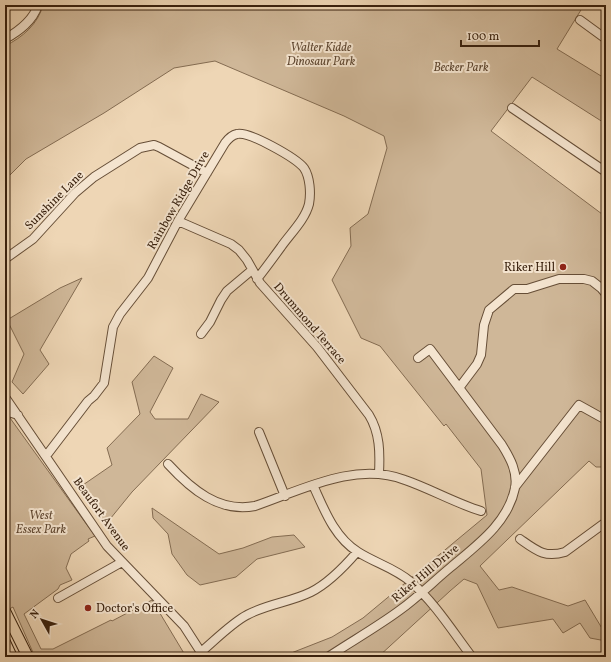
<svg xmlns="http://www.w3.org/2000/svg" width="611" height="662" font-family="Vollkorn,serif">
<rect width="100%" height="100%" fill="#eed6b5"/>
<filter id="stains"><feTurbulence type="fractalNoise" baseFrequency=".005" numOctaves="4"/><feColorMatrix values="0 0 0 0 .2 0 0 0 0 .09 0 0 0 0 .02 0 0 0 .5 -.17"/></filter>
<radialGradient id="worn" r=".72"><stop offset=".6" stop-color="#630" stop-opacity="0"/><stop offset="1" stop-color="#630" stop-opacity=".3"/></radialGradient>
<path fill="#cfb798" stroke="#846c52" d="M 43,5 L 584,5 L 557,49 L 606,79 L 606,124 L 532,77 L 491,131 L 606,217 L 606,467 L 596,467 L 589,461 L 480,566 L 499,590 L 512,587 L 568,606 L 585,600 L 606,635 L 606,641 L 590,638 L 580,623 L 563,633 L 553,619 L 498,628 L 477,584 L 464,579 L 450,591 L 378,657 L 281,657 L 332,637 L 363,618 L 487,515 L 481,469 L 446,424 L 444,426 L 380,346 L 361,338 L 332,280 L 351,246 L 350,228 L 368,214 L 387,148 L 384,136 L 344,116 L 215,61 L 174,68 L 104,113 L 26,159 L 5,180 L 5,46 C 23,37 38,24 43,5 Z
M 82,278 L 40,350 L 49,364 L 23,394 L 12,382 L 24,354 L 7,320 L 60,288 Z
M 154,356 L 173,368 L 150,412 L 155,419 L 188,419 L 201,394 L 219,402 L 132,492 L 106,524 L 80,487 L 112,465 L 107,448 L 140,414 L 132,382 Z
M 5,411 L 95,536 L 88,539 L 89,541 L 71,554 L 66,568 L 72,580 L 60,585 L 58,589 L 24,614 L 41,649 L 53,649 L 111,620 L 112,621 L 152,600 L 185,655 L 187,654 L 188,657 L 35,657 L 13,607 L 5,611 Z
M 152,508 L 219,554 L 243,548 L 272,537 L 294,535 L 305,547 L 257,559 L 236,577 L 200,585 L 187,575 L 172,554 L 168,534 L 153,518 Z"/>
<g fill="none" stroke-linecap="round" stroke-linejoin="round">
<g stroke="#664e37" stroke-width="10">
<path id="minor" d="M 580,20 L 606,39
M 5,39 C 19,31 33,21 38,5
M 512,108 L 606,172
M 178,221 L 231,244 L 239,250 L 247,260 L 260,283 L 317,347 L 369,415 C 380,433 380,453 379,473
M 5,259 L 33,239 L 75,193 L 94,177 L 140,148 L 154,145 L 159,147 L 207,173
M 201,334 L 210,322 L 221,300 L 227,291 L 252,270
M 459,388 L 477,364 L 481,355 L 484,325 L 489,310 L 514,289 L 527,289 L 559,279 L 584,279 L 592,281 L 601,288 L 606,294
M 5,397 L 107,546 L 184,626 L 204,657
M 5,411 L 18,415
M 259,432 L 285,496
M 46,456 L 88,401 L 94,396 L 104,383 L 113,327 L 120,314 L 148,278 L 178,221 L 225,143 C 228,139 232,135 237,134 C 249,131 296,158 304,168 C 310,177 311,193 309,204 C 305,220 290,234 281,247 C 273,258 265,269 257,279
M 168,464 C 191,489 219,513 255,506 C 302,490 355,461 405,480 C 431,489 455,503 481,511
M 313,485 C 324,509 334,537 358,552 C 375,563 395,568 411,582 C 435,603 453,632 472,657
M 515,487 L 579,405 L 606,420
M 520,539 C 537,551 545,558 565,552 L 606,522
M 58,598 L 122,562
M 201,652 C 214,641 233,622 247,615 C 267,604 291,602 311,592 C 329,583 344,567 357,552
M 328,657 C 352,641 377,627 400,610 C 418,597 434,581 451,567 C 477,545 508,523 515,488 C 518,472 510,458 502,445 L 430,349 L 418,358"/>
</g>
<g stroke="#38200d" stroke-width="12">
<path id="major" d="M 5,611 L 28,657
M 5,642 L 12,657"/>
</g>
<use href="#minor" stroke="#f4e4cf" stroke-width="8"/>
<use href="#major" stroke="#eed6b5" stroke-width="10"/>
</g>
<g fill="#8f2418" stroke="#f4e4cf" stroke-width="1.5">
<circle cx="563" cy="267" r="4"/>
<circle cx="88" cy="608" r="4"/>
</g>
<g text-anchor="middle" stroke-width="4" stroke-linejoin="round" paint-order="stroke">
<g font-size="12" font-style="italic" fill="#5e4630" stroke="#f4e4cf">
<text x="321" y="51">Walter Kidde<tspan x="321" dy="14">Dinosaur Park</tspan></text>
<text x="461" y="71">Becker Park</text>
<text x="41" y="519">West<tspan x="41" dy="14">Essex Park</tspan></text>
</g>
<g font-size="12" fill="#38200d" stroke="#f4e4cf">
<text transform="translate(54 200) rotate(-45)" y="4">Sunshine Lane</text>
<text transform="translate(178 200) rotate(-60)" y="4">Rainbow Ridge Drive</text>
<text transform="translate(310 323) rotate(49)" y="4">Drummond Terrace</text>
<text transform="translate(102 514) rotate(54)" y="4">Beaufort Avenue</text>
<text transform="translate(425 573) rotate(-40)" y="4">Riker Hill Drive</text>
</g>
<g font-size="12" fill="#38200d" stroke="#f4e4cf" text-anchor="end">
<text x="555" y="271">Riker Hill</text>
<text x="96" y="612" text-anchor="start">Doctor's Office</text>
</g>
</g>
<rect width="611" height="662" fill="none" stroke="#eed6b5" stroke-width="20"/>
<rect x="6" y="6" width="599" height="650" fill="none" stroke="#38200d" stroke-width="2"/>
<rect x="10" y="10" width="591" height="642" fill="none" stroke="#38200d"/>
<g transform="translate(42 620) rotate(309)" stroke="#f4e4cf" stroke-width="3" paint-order="stroke">
<path d="M0-3L7 15L0 10L-7 15Z" fill="#38200d"/>
<text y="-6" font-size="11" font-weight="bold" text-anchor="middle" fill="#38200d">N</text>
</g>
<path d="M461 40v6h78v-6" fill="none" stroke="#38200d" stroke-width="2"/>
<text x="467" y="40" font-size="12" fill="#38200d" stroke="#f4e4cf" stroke-width="3" paint-order="stroke">100 m</text>
<rect width="100%" height="100%" filter="url(#stains)"/>
<rect width="100%" height="100%" fill="url(#worn)"/>
</svg>
